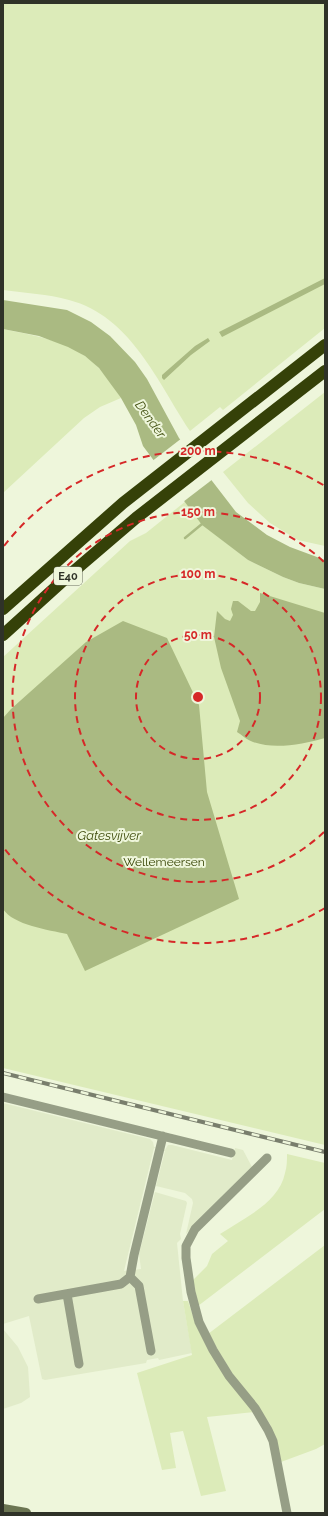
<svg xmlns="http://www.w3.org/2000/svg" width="328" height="1516" font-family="Raleway,sans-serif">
<rect width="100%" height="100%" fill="#eef6db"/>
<path fill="#e1ebc9" d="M 3,1103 L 150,1139 L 153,1142 L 154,1147 L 165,1150 L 168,1145 L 172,1145 L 232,1160 L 235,1148 L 243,1150 L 252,1167 L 186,1234 L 193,1203 L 192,1199 L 185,1193 L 156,1186 L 165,1151 L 154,1148 L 124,1271 L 141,1269 L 139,1254 L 155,1192 L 186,1201 L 187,1203 L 180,1234 L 181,1239 L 177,1243 L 183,1301 L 192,1353 L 159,1360 L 158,1358 L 147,1360 L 146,1363 L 45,1380 L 42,1379 L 29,1316 L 3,1324 Z
M 3,1329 L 18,1347 L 28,1367 L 30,1397 L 21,1403 L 3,1409 Z"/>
<path fill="#dcebb9" d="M 3,3 L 325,3 L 325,328 L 223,410 L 220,407 L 190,431 C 158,383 131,316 69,300 C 48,294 25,293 3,290 Z
M 3,329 C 30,335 62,339 85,356 C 100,366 111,383 121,398 L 100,407 L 84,418 L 3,493 Z
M 325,392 L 325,546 L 298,540 L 270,523 L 248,503 L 223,472 Z
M 186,501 L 203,525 L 248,560 L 283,577 L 299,583 L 325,589 L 325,1145 L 3,1068 L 3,657 L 130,541 L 146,533 Z
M 287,1154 L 325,1163 L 325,1209 L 198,1306 L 193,1280 L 207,1266 L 212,1254 L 228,1241 L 220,1234 C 244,1218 279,1203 285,1173 C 287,1167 287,1160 287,1154 Z
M 325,1245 L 325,1444 L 316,1449 L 281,1462 L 278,1447 L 270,1424 L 237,1381 L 208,1334 Z
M 183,1301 L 188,1301 L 196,1325 L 254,1412 L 207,1417 L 226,1491 L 201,1496 L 183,1431 L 170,1433 L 176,1468 L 162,1470 L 137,1373 L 192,1355 Z"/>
<path fill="#aaba82" d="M 325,278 L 325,284 L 222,337 L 219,332 Z
M 3,300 L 67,310 L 91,322 L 110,336 L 135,362 L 147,379 L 179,438 L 236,512 L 267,535 L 290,547 L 325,560 L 325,589 L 299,583 L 283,577 L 248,560 L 202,525 L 143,446 L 136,425 L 121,398 L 99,368 L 85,356 L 68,347 L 39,336 L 3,329 Z
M 208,338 L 210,341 L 191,355 L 164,380 L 162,378 L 162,375 L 195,346 Z
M 260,593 L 325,613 L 325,738 C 303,744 275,750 253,742 C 247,740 242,735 237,732 L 240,721 L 221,668 L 214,637 L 217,611 L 225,619 L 230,621 L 233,615 L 231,609 L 233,601 L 238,601 L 251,611 L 255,611 L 260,602 Z
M 123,621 L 167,638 L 199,705 L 207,792 L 239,899 L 85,971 L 67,934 C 49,930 13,925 3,909 L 3,718 L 11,709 L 86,642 Z"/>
<path fill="#eef6db" d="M 182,438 L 213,479 L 183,502 L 151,462 Z"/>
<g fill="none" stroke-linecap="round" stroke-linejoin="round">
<path stroke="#aaba82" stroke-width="2.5" d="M 185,538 L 202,524"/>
<path stroke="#969e86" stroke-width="9" d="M 3,1097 L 231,1153
M 267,1158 L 195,1229 L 186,1246 L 186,1258 L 191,1292 L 199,1322 L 213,1350 L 229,1376 L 255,1408 L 268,1430 L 273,1441 L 287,1513
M 130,1277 L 139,1286 L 151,1351
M 67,1294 L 79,1364
M 38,1299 L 121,1284 L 130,1277 L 134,1255 L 163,1136"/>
<path stroke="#6b7552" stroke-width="10" d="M 3,1509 L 26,1513"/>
<path stroke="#354108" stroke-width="12" d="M 3,609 L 123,503 L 325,345
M 3,635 L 67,577 L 136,518 L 325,371"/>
<g stroke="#797e6d" stroke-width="4">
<path id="rail" d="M 3,1073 L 325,1152"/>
</g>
<use href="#rail" stroke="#eef6db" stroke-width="2.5" stroke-dasharray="8" stroke-linecap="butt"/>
</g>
<g fill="none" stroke="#d62828" stroke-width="2" stroke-dasharray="7 5">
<circle cx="198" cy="697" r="62"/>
<circle cx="198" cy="697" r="123"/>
<path d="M324 832A185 185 0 1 1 324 562"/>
<path d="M325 908A246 246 0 0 1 4 848M4 546A246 246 0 0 1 325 486"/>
</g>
<g text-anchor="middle" stroke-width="4" stroke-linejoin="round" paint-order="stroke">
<rect fill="#eef6db" stroke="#686d5e" stroke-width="1" x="54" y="567" width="28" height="18" rx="3"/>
<g font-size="11" font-weight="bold" fill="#2f3228">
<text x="68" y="580">E40</text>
</g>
<g font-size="12" fill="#344100" stroke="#eef6db">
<text x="164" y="866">Wellemeersen</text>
</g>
<g font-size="13" font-style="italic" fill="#404e0e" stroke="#eef6db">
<text transform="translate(151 419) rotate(54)" y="5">Dender</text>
<text x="109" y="840">Gatesvijver</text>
</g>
</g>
<circle cx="198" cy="697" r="6" fill="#d62828" stroke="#eef6db" stroke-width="2"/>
<g font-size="12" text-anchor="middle" font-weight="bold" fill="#d62828" stroke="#eef6db" stroke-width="4" stroke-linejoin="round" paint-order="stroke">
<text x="198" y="455">200 m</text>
<text x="198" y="516">150 m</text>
<text x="198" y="578">100 m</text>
<text x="198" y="639">50 m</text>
</g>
<rect width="328" height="1516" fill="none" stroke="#2f3228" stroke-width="8"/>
</svg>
